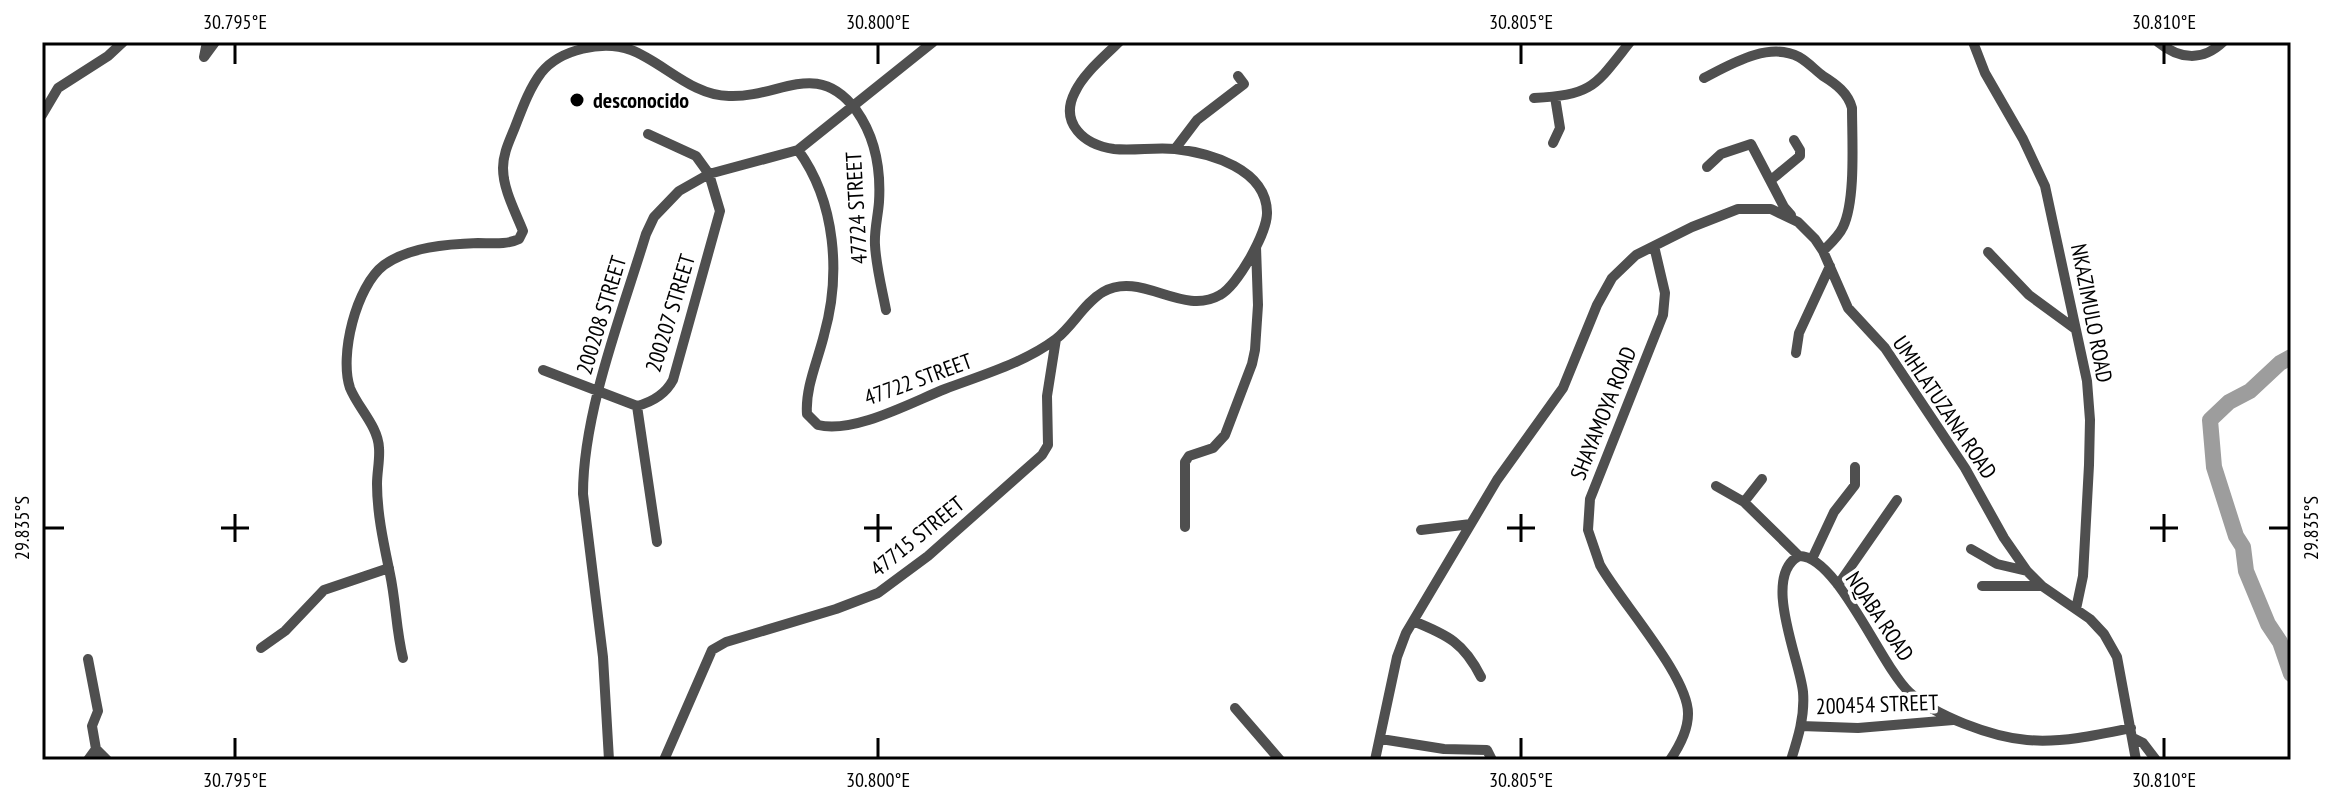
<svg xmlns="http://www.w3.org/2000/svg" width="2333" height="802" font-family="'PT Sans Narrow',sans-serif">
<rect width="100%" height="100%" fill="#fff"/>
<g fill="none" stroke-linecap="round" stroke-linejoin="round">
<path stroke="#9d9d9d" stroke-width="16" d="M 2291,357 L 2280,363 L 2250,391 L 2229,402 L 2210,420 L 2214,467 L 2236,536 L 2243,547 L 2246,571 L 2268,624 L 2280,642 L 2291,674"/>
<path stroke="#4f4f4f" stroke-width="10" d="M 207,42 L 204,57 L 215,42
M 1973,42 L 1985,73 L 2023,139 L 2045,186 L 2087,381 L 2090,420 L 2089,465 L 2083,576 L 2076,609
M 2158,42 C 2179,59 2202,62 2223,42
M 1704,78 C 1731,64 1769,41 1799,57 C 1808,62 1815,70 1823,76 C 1836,84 1848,93 1852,108 C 1852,139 1856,200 1843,227 C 1839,236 1830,244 1823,251
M 1534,98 C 1593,95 1595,86 1630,42
M 42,115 L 58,88 L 108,56 L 123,42
M 1553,143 L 1560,128 L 1555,97
M 1175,149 L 1197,120 L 1244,84 L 1238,76
M 798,150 C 836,202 841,275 824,335 C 818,360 805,388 807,414 L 818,425 C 854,434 912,402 945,389 C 982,375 1024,363 1056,339 C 1073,326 1084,303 1103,292 C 1141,270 1182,317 1220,295 C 1237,286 1268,232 1267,212 C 1266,169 1211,153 1175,149 C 1155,147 1134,151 1114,149 C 1084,145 1059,123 1075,92 C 1084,73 1104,57 1119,42
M 1707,167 L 1721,154 L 1751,144 L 1784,207 L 1791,215
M 1771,180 L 1800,156 L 1800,150 L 1794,140
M 1654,246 L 1665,293 L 1663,315 L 1590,499 L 1588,530 L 1600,565 C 1620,601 1689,677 1688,714 C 1688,730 1679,747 1670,760
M 1988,252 L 2029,295 L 2074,328
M 1796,353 L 1799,333 L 1830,266
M 543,370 L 637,406 C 652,402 665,395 673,380 L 720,211 L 709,174 L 696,156 L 648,134
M 637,406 L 657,542
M 1716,486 L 1744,502 L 1799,556
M 1744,502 L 1762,479
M 1185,527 L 1185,462 L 1189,456 L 1213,448 L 1225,435 L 1252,364 L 1255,350 L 1258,305 L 1256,247
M 1421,530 L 1471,524
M 1971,549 L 1997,564 L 2027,571
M 1812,559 L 1834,512 L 1855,485 L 1855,467
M 1838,585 L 1897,500
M 1982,586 L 2042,586
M 1413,621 C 1448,635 1464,643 1481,677
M 261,648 L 285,631 L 324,590 L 389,568
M 403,658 C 396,630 396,602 390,574 C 384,545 377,514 377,484 C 377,472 380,460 379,448 C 378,426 358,408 350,388 C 339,356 356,286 384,265 C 409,247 447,244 478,243 C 491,243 507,245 519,239 L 523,231 C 515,211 503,189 503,168 C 503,153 510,140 515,127 C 522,109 529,89 541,73 C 560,49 603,40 631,50 C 663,62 692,96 729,96 C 780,98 817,58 856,110 C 876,138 881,169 879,202 C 878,216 874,231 875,245 C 876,266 882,289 886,310
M 1235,708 L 1280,760
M 1801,726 L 1858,728 L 1953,720
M 2133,738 L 2143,743 L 2156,760
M 1381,739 L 1444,749 L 1487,750 L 1492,760
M 96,749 L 107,760
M 88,760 L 96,749 L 92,726 L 98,711 L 88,659
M 609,760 L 603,657 L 583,494 C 583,412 622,313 646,234 L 654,217 L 679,191 L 709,174 L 798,150 L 933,42
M 664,760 L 712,650 L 726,642 L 836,609 L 878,593 L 928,556 L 1042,455 L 1048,445 L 1047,396 L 1056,339
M 1375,760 L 1397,657 L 1406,633 L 1497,480 L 1563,388 L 1597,305 L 1612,278 L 1636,255 L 1692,227 L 1738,209 L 1771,209 L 1798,222 L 1815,239 L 1823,251 L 1848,308 L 1885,348 L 1965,468 L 2004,538 L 2027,571 L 2042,586 L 2090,619 L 2104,634 L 2117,657 L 2136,760
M 1791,760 C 1798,738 1805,716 1803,692 C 1800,660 1761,576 1799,556 C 1837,555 1881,666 1909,692 C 1935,716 1992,737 2027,740 C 2062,743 2098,735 2131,728"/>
</g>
<path fill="none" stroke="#000" stroke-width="3" d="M 235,44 L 235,64M 878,44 L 878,64M 1521,44 L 1521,64M 2164,44 L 2164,64M 235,514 L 235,542M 878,514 L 878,542M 1521,514 L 1521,542M 2164,514 L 2164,542M 44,528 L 64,528M 221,528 L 249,528M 864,528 L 892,528M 1507,528 L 1535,528M 2150,528 L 2178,528M 2269,528 L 2289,528M 235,738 L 235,758M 878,738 L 878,758M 1521,738 L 1521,758M 2164,738 L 2164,758"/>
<circle fill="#000" stroke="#fff" stroke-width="3" cx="577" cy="100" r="8"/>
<g text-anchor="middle" stroke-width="7" stroke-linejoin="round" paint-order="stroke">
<g font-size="22" font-weight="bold" fill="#000" stroke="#fff" text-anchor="start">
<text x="593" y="108">desconocido</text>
</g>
<g font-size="22" fill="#000" stroke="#fff">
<text transform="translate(856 208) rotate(-93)" y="8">47724 STREET</text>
<text transform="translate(670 313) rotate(-73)" y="8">200207 STREET</text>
<text transform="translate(2092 313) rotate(79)" y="8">NKAZIMULO ROAD</text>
<text transform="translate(601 315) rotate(-73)" y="8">200208 STREET</text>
<text transform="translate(918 379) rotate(-20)" y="8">47722 STREET</text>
<text transform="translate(1945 407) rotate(56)" y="8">UMHLATUZANA ROAD</text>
<text transform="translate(1603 413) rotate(-68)" y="8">SHAYAMOYA ROAD</text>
<text transform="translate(917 536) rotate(-39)" y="8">47715 STREET</text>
<text transform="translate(1880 616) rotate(56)" y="8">NQABA ROAD</text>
<text transform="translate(1877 704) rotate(-2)" y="8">200454 STREET</text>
</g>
</g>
<rect width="2333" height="802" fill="none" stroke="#ffffff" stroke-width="88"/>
<rect x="44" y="44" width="2245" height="714" fill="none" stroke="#000" stroke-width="3"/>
<g font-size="20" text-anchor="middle" fill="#000">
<text x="235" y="29">30.795°E</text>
<text x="878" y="29">30.800°E</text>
<text x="1521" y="29">30.805°E</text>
<text x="2164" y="29">30.810°E</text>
<text transform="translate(22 528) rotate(-90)" y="7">29.835°S</text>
<text transform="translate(2311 528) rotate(-90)" y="7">29.835°S</text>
<text x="235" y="787">30.795°E</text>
<text x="878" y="787">30.800°E</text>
<text x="1521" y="787">30.805°E</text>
<text x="2164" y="787">30.810°E</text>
</g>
</svg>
